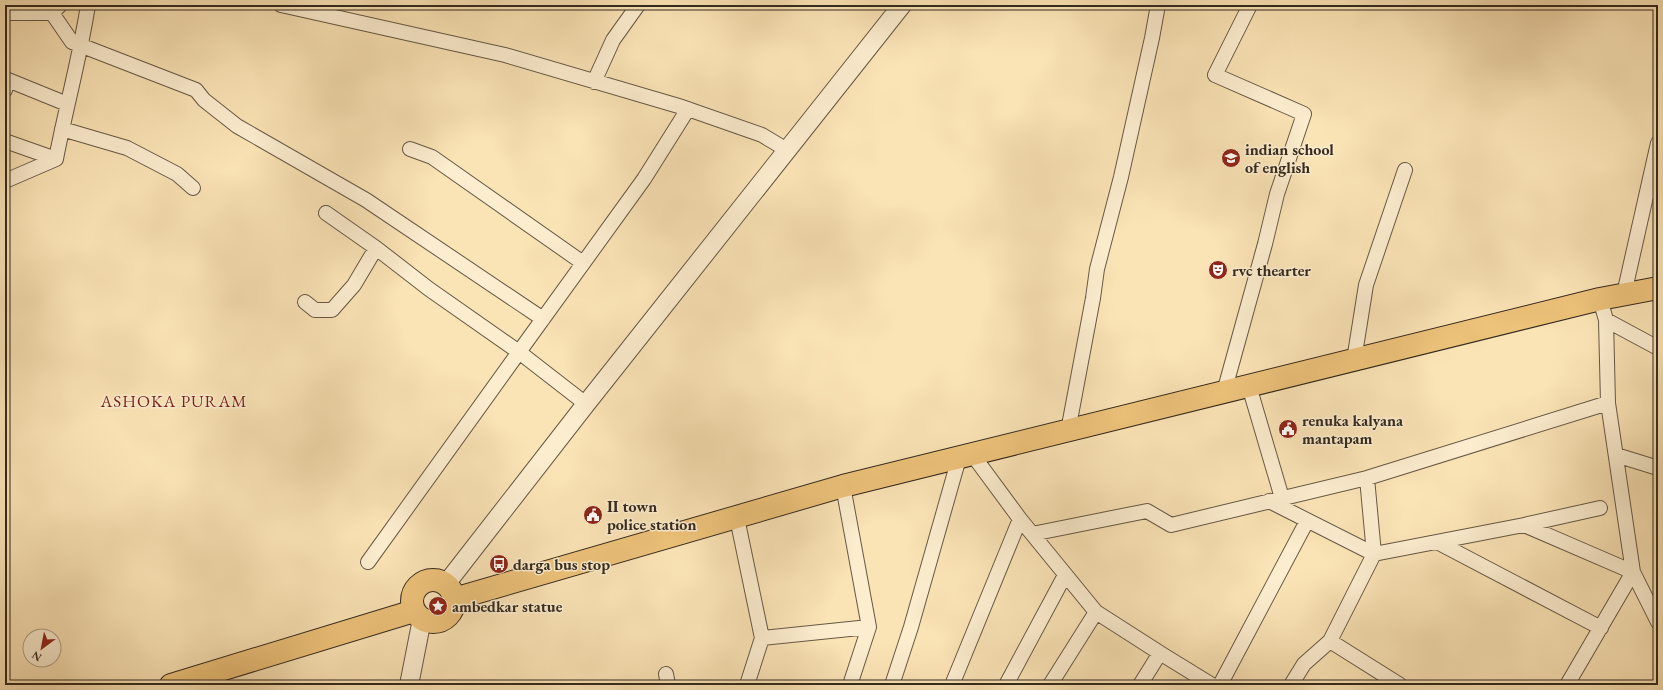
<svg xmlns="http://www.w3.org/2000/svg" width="1663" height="690" font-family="'EB Garamond',serif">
<rect width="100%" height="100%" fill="#fae3b5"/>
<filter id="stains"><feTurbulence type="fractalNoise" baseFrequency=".005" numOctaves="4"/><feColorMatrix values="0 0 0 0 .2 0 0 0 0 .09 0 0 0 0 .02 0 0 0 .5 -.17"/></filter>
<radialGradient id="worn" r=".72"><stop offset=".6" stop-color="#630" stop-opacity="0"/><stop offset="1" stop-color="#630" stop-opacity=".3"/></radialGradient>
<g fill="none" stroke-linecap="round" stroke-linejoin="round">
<g stroke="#665844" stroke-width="16">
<path id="minor" d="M 281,5 L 505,55 L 682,107 L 762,135 L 787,150
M 5,13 L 52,13 L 60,5
M 52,13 L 72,42 L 196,90 L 204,100 L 237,126 L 366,200 L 543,319
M 594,82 L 613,40 L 638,5
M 5,90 L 8,80 L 67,104
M 62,129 L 127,148 L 177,174 L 193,188
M 5,141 L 56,159
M 410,149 L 432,157 L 583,263
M 5,181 L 56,159 C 66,107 80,57 88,5
M 326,213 L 376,248
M 1624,294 L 1658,143
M 305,302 L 315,310 L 332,310 L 354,285 L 376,248 L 429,289 L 519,352 L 368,562
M 1606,320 L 1658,348
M 1354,360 L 1366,285 L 1405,170
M 1249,386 L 1282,498
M 1224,392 L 1265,244 L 1277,194 L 1304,114 L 1215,75 L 1250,5
M 586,404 L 519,352 L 644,179 L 688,109
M 1068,431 L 1093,298 L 1097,269 L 1121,177 L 1152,38 L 1158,5
M 972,454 L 1020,519 L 1096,612
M 1616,455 L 1658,468
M 1269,501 L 1374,554 L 1524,525 L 1633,572 L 1658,622
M 737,518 L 762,638
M 1524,525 L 1600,508
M 1032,534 L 1147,511 L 1171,525 L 1367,478 L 1608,403
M 1437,542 L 1601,628
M 1330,641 L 1400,685
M 666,674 L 668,685
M 747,685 L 762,638 L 869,627 L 843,486
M 850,685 L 869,627
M 892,685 L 911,627 L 959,458
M 952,685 L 1020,519
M 1006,685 L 1065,575
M 1050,685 L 1096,612 L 1160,653
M 1140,685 L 1160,653 L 1212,685
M 1220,685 L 1307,521
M 1291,685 L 1304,664 L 1330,641 L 1374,554 L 1367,478
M 1567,685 L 1633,572 L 1608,403 L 1606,320 L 1600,299"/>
</g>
<g stroke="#665844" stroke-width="20">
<path id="tertiary" d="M 446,584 L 586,404 L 902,5
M 409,685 L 422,619"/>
</g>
<g stroke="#342a1e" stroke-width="24">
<path id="primary" d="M412 601a21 21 0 1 1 42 0a21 21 0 1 1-42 0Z
M 454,599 L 843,486 L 1600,299 L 1658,288
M 171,685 L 414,611"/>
</g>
<use href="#minor" stroke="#fcedcf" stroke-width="14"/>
<use href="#tertiary" stroke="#fcedcf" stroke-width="18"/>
<use href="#primary" stroke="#edc27a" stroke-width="22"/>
</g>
<defs>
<g id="school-disc" transform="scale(1)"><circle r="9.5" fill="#8f2418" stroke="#fcedcf"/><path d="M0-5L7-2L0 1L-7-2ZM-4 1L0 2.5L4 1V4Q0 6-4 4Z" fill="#fff"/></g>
<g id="theatre-disc" transform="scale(1)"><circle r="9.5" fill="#8f2418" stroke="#fcedcf"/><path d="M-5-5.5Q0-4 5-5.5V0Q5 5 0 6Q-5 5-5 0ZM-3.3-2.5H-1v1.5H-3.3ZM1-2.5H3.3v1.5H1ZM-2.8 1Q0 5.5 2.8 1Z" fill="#fff"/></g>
<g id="civic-disc" transform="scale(1)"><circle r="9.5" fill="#8f2418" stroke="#fcedcf"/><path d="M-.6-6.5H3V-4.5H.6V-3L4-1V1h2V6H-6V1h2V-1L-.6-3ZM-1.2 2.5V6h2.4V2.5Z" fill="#fff"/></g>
<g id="bus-disc" transform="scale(1)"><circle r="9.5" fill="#8f2418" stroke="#fcedcf"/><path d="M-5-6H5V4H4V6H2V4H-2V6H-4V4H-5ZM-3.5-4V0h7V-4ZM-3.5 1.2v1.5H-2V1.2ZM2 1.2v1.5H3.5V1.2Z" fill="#fff"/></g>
<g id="sight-disc" transform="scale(1)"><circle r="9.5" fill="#8f2418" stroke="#fcedcf"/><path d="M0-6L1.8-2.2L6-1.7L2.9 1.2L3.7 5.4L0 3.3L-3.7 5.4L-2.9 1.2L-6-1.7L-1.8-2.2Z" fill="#fff"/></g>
</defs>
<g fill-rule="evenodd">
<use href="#school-disc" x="1231" y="158"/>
<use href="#theatre-disc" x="1218" y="270"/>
<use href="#civic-disc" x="1288" y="429"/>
<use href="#civic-disc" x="593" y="515"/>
<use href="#bus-disc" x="499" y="564"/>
<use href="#sight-disc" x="438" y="606"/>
</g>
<g text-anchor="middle" stroke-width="3" stroke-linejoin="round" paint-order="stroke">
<g font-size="16" font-weight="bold" fill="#342a1e" stroke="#fcedcf" text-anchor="start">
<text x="1245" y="155">indian school<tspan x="1245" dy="18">of english</tspan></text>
<text x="1232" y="276">rvc thearter</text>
<text x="1302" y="426">renuka kalyana<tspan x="1302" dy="18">mantapam</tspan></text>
<text x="607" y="512">II town<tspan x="607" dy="18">police station</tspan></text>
<text x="513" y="570">darga bus stop</text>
<text x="452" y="612">ambedkar statue</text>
</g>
<g font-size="17" letter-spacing="1" fill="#7a1f14" stroke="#fcedcf">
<text x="174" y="407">ASHOKA PURAM</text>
</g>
</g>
<rect width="1663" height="690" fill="none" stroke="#fae3b5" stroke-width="20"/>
<rect x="6" y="6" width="1651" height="678" fill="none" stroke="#342a1e" stroke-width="2"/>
<rect x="10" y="10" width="1643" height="670" fill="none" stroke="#342a1e"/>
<g transform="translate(42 648) rotate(212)"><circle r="19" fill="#fcedcf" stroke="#ac9f88"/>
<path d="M0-3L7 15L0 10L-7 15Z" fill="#8f2418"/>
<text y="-6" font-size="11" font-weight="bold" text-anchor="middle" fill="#342a1e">N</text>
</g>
<rect width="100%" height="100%" filter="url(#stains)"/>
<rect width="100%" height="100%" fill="url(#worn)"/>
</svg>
